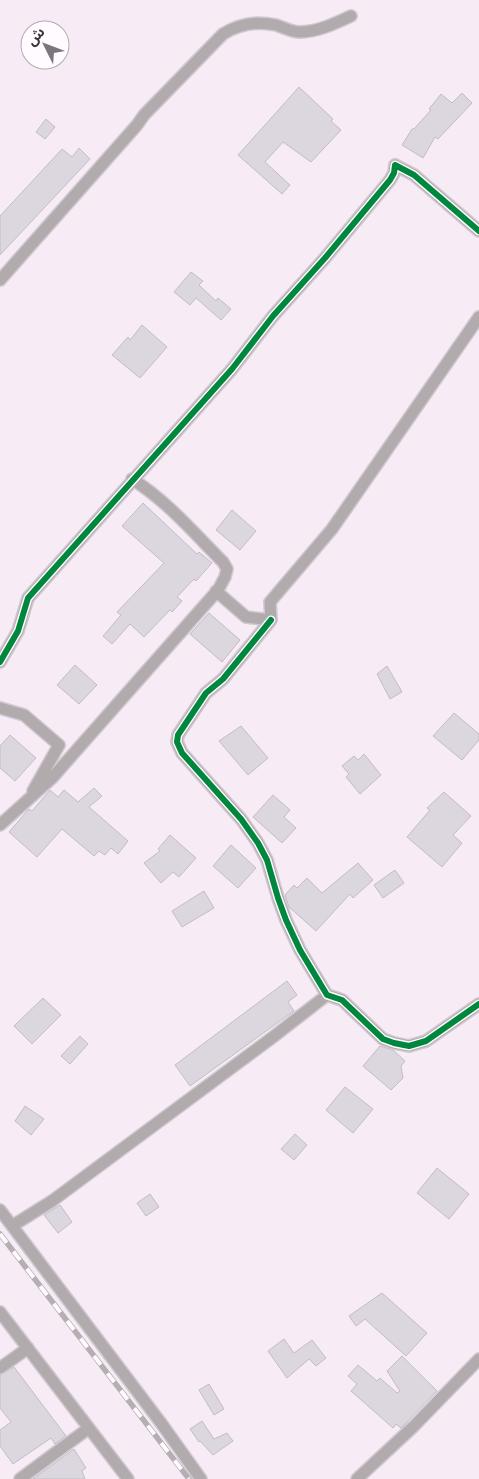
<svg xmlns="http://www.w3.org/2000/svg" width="479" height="1479" font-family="Bitter,'Noto Sans Arabic',serif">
<rect width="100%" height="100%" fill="#f7ecf6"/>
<path fill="#dcd7df" stroke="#c1bdc5" d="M 299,87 L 333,119 L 331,121 L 341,130 L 311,162 L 283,142 L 265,162 L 290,185 L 282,194 L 238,155 Z
M 462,93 L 472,103 L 438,139 L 435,137 L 423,158 L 402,145 L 412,129 L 414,129 L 431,110 L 429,109 L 441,94 L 452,103 Z
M 46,119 L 55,127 L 45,139 L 36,132 Z
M 79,148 L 90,159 L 0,255 L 0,216 L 62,149 L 72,157 Z
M 191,272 L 203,281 L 199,285 L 216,301 L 218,298 L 231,309 L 221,320 L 196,298 L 190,305 L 174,292 Z
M 142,325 L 167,347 L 140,378 L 112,355 L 128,337 L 130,340 Z
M 143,503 L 197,554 L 199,552 L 212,563 L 196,581 L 194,579 L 177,597 L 182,601 L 172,612 L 170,610 L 144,637 L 130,624 L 112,644 L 103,636 L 121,615 L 117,612 L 164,563 L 122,526 Z
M 232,510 L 256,531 L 240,550 L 216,530 Z
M 209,613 L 240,640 L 222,662 L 190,634 Z
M 75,665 L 97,685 L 79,704 L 57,685 Z
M 387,666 L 402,692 L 390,699 L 377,674 Z
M 454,713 L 479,734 L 479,740 L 462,760 L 433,736 Z
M 241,726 L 268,758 L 248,775 L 219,741 Z
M 10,735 L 36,758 L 15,781 L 0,768 L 0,746 Z
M 364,754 L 381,775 L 360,794 L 346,777 L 349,774 L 342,766 L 354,756 L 358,760 Z
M 94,788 L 102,796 L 89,807 L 128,841 L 118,854 L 111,848 L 105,855 L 99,851 L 94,856 L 62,829 L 37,857 L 9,832 L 28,810 L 29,809 L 32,811 L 50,790 L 58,797 L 64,790 L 78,802 Z
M 444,792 L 471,816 L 453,835 L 462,843 L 442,867 L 407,837 L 430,810 L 427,808 Z
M 273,795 L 290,810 L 284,817 L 296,828 L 282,843 L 253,817 Z
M 170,835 L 196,858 L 179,877 L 173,872 L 161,883 L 144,863 L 160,851 L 158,849 Z
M 231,845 L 256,868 L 238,888 L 213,866 Z
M 358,863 L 373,880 L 353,898 L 350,894 L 316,931 L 289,907 L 285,895 L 294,885 L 297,888 L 307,878 L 322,893 Z
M 395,870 L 404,883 L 383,898 L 374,885 Z
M 204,891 L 214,908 L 182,927 L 172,911 Z
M 287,981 L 297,995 L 288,1002 L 294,1011 L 190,1086 L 175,1065 Z
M 43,998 L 61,1015 L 32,1044 L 14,1026 Z
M 80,1036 L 88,1044 L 70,1064 L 61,1056 Z
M 380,1046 L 393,1050 L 405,1061 L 401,1066 L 403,1078 L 391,1090 L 363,1066 Z
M 345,1087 L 373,1109 L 353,1133 L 326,1110 Z
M 25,1106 L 44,1119 L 31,1135 L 15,1121 Z
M 295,1134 L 307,1145 L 294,1160 L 281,1149 Z
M 437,1168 L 469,1194 L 449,1219 L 417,1193 Z
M 150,1194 L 159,1207 L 146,1216 L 137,1203 Z
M 60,1205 L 72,1222 L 58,1233 L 44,1215 Z
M 382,1293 L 427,1333 L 406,1356 L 365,1319 L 356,1326 L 349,1316 Z
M 284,1339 L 294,1353 L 312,1340 L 326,1358 L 316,1366 L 309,1359 L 287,1378 L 268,1351 Z
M 402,1356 L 437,1391 L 401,1428 L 396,1424 L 393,1428 L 351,1391 L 357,1384 L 348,1376 L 358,1365 L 377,1381 L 380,1378 L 397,1393 L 400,1391 L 387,1371 Z
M 14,1367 L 66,1436 L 55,1444 L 51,1438 L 13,1464 L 0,1446 L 0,1430 L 11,1422 L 0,1408 L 0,1375 Z
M 209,1384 L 224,1409 L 214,1415 L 199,1390 Z
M 202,1421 L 214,1439 L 227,1433 L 233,1441 L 213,1455 L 200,1441 L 199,1442 L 190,1429 Z
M 74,1449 L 86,1468 L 82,1471 L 85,1479 L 33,1479 Z"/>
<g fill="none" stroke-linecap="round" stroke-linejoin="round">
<g stroke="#d1c8d0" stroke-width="14">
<path id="street" d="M 0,280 L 137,125 L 144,115 L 223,34 C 239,24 258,21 276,25 C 283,27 291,32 299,32 C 317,32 334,24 351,16
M 216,591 L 246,617 L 271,620 L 270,602 L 332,529 L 479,317
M 271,620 L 223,679 L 206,693 L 178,735 L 177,742 L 182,753 L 241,819 L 258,843 L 267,860 L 278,898 L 286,920 L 300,950 L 327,995 L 342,1000 L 383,1039 L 394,1043 L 409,1046 L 426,1041 L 479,1004
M 0,662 L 18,631 L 28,598 L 232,369 L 273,316 L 325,258 L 390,180 L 394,173 L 395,165 L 414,175 L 479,231
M 0,708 L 24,715 L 59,745 L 33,791
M 0,825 L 52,778 L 218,590 L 225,577 L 227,569 L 223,562 C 194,533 167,501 132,479
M 0,1210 L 161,1423 L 201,1479
M 12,1226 L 52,1201 L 273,1037 L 327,995
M 0,1312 L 128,1479
M 0,1368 L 28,1348
M 20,1479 L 89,1428
M 357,1479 L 414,1426 L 479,1359"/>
</g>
<use href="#street" stroke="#b1abad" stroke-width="11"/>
<g stroke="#b5afb2" stroke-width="5.5">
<path id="rail" d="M 0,1234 L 189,1479"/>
</g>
<use href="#rail" stroke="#fffbff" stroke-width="4" stroke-dasharray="11" stroke-linecap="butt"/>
<g stroke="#fffbff" stroke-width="9">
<path id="cycleway" d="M 271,620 L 223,679 L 206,693 L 178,735 L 177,742 L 182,753 L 241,819 L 258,843 L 267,860 L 278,898 L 286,920 L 300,950 L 327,995 L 342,1000 L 383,1039 L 394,1043 L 409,1046 L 426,1041 L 479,1004
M 0,662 L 18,631 L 28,598 L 232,369 L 273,316 L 325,258 L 390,180 L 394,173 L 395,165 L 414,175 L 479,231"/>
</g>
<use href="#cycleway" stroke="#00873e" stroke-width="6"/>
</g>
<g transform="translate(45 45) rotate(312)"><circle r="24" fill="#fffbff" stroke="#b1acb1"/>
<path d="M0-4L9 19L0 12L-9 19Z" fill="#7d757d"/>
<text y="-8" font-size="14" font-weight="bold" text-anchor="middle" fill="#3c353c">ش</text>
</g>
</svg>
